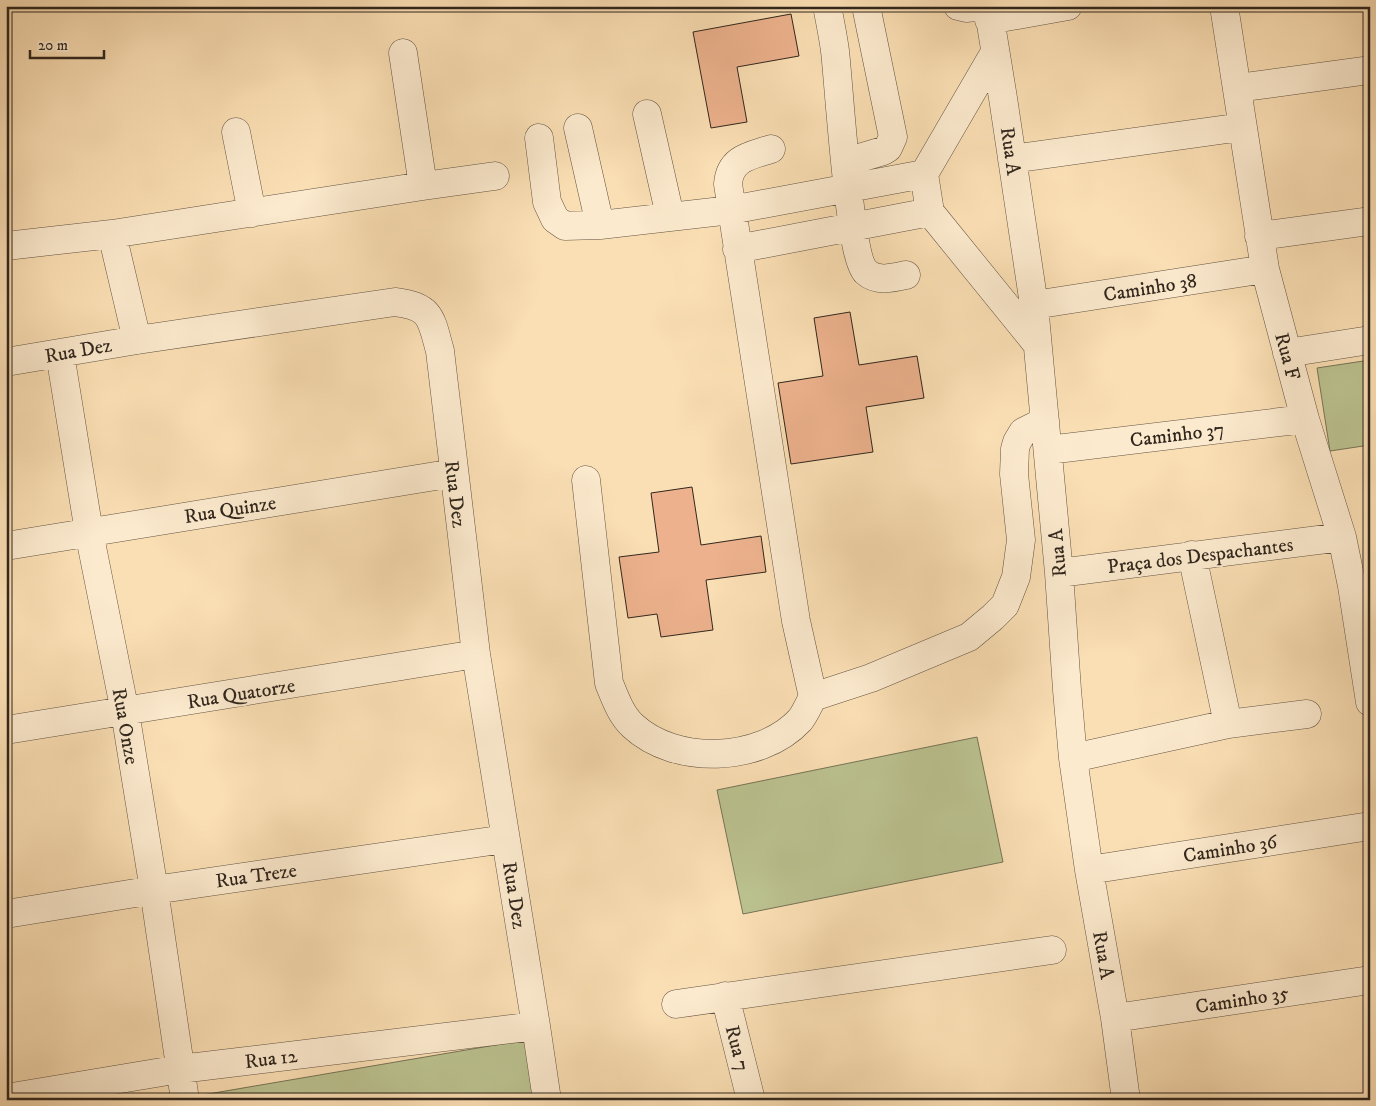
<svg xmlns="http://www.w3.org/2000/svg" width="1376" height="1106" font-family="'IM FELL DW Pica',serif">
<rect width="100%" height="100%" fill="#fbdfb4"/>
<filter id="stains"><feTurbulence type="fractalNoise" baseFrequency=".004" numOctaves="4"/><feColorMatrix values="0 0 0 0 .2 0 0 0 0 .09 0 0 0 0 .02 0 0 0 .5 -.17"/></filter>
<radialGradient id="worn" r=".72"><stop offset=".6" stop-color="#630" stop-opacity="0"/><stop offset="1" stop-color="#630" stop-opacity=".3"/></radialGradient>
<path fill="#bbc290" stroke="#767456" d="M 1370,360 L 1370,445 L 1330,451 L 1317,368 Z
M 977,737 L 1003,862 L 743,914 L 717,790 Z
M 525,1040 L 536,1100 L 202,1100 L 202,1095 Z"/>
<path fill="#edb28d" stroke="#30261d" d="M 791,14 L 799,56 L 737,67 L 747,122 L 711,128 L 693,32 Z
M 850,312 L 859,365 L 917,356 L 924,398 L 866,407 L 873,452 L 791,464 L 778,383 L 823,376 L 814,318 Z
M 692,487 L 701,545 L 761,536 L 766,572 L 706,580 L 713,630 L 661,637 L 657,614 L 628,618 L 619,557 L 659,552 L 651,493 Z"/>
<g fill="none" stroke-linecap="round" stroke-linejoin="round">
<g stroke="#635443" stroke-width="29">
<path id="minor" d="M 827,6 C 830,21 833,36 835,51 C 839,85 849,256 866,272 C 877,282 893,278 906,275
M 958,6 L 966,8 L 985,6
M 988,6 L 1003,98 L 1034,305 L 1059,573 L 1067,690 L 1073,758 L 1089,870 L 1115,1018 L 1126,1100
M 1224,6 L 1265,269 L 1305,419 L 1342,537 L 1352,586 L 1370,702
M 989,20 L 1068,6
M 995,52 L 924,174 L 930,212 L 1037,344
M 403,53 L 423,186
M 1237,88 L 1370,70
M 647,114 L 670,216
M 578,128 L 600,225
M 236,132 L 252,213
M 539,138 L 547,202 L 555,219 L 565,226 L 600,225 L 731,210 L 924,174
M 1012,159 L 1242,127
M 846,162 L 883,151 L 888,148 L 893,137 L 866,6
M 112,234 L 137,340
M 1259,236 L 1370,221
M 6,246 L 112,234 L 423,186 L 495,176
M 737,249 L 930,212
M 1034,305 L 1265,269
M 1287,353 L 1370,340
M 60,354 L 89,532 L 125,712 L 154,890 L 185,1100
M 6,362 L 137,340 L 395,302 C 432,306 431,319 440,351 L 476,654 L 536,1026 L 547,1100
M 1048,450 L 1305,419
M 586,480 L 609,683 C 615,698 621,715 633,726 C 675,765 760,763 800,720 C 805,714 809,704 813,697 L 796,621 L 728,184 C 730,158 750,156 771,149
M 6,546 L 454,473
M 1192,555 L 1228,724
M 1059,573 L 1342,537
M 813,697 L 871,678 L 969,637 L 993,617 L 1005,605 L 1016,577 L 1021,540 L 1014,474 L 1015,449 L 1017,442 L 1023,432 L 1045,421
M 6,730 L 476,654
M 1073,758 L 1228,724 L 1307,714
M 1089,870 L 1370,826
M 6,914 L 154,890 L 505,839
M 725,996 L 751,1100
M 676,1004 L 1052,950
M 1115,1018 L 1370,980
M 6,1098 L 180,1069 L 536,1026"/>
</g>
<use href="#minor" stroke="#fceace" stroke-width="28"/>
</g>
<g text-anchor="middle" stroke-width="4" stroke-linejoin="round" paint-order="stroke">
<g font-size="20" fill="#30261d" stroke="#fceace">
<text transform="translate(1011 151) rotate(82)" y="7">Rua A</text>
<text transform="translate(1150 287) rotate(-9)" y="7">Caminho 38</text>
<text transform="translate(78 350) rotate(-10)" y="7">Rua Dez</text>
<text transform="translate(1288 356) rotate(75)" y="7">Rua F</text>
<text transform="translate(1177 434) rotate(-7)" y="7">Caminho 37</text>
<text transform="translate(456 494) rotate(83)" y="7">Rua Dez</text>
<text transform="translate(230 509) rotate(-9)" y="7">Rua Quinze</text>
<text transform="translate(1057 553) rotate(-95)" y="7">Rua A</text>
<text transform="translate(1200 555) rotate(-7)" y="7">Praça dos Despachantes</text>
<text transform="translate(241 693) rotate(-9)" y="7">Rua Quatorze</text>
<text transform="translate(126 726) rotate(80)" y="7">Rua Onze</text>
<text transform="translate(1230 848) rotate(-9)" y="7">Caminho 36</text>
<text transform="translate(256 875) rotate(-8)" y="7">Rua Treze</text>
<text transform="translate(515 895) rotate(81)" y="7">Rua Dez</text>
<text transform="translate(1104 955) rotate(80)" y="7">Rua A</text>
<text transform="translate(1242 999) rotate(-9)" y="7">Caminho 35</text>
<text transform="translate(738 1048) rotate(76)" y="7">Rua 7</text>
<text transform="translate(271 1058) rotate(-7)" y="7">Rua 12</text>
</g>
</g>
<rect width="1376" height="1106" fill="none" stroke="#fbdfb4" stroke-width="25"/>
<rect x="8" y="8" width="1361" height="1091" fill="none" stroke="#30261d" stroke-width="2.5"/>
<rect x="12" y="12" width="1351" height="1081" fill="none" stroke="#30261d"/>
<path d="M30 50v8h74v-8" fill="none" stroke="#30261d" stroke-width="2.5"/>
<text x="38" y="50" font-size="15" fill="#30261d" stroke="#fceace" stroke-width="4" paint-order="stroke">20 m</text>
<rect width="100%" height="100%" filter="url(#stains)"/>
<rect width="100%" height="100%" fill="url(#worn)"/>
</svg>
